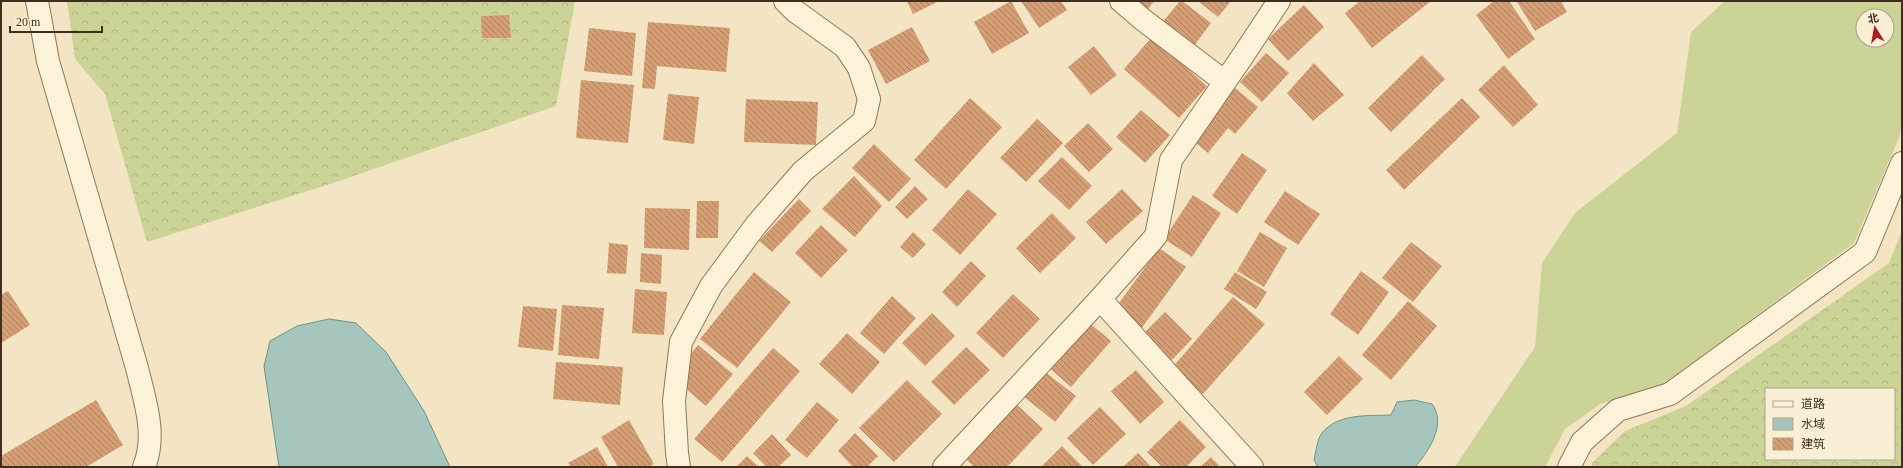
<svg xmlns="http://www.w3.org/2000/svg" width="1903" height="468" font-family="'Times New Roman','Noto Sans SC',serif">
<defs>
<pattern id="forest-crowns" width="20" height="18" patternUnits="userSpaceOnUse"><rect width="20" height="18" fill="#cbd396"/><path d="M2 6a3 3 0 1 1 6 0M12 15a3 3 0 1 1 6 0" fill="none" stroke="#afb581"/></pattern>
<pattern id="building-back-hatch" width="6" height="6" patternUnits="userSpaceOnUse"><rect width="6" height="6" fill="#d69e75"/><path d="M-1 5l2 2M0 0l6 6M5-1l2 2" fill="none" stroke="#af815f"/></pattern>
</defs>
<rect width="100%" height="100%" fill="#f3e5c3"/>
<path fill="#cbd396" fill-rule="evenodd" d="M 1725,1 L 1902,1 L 1902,119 L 1900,135 L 1854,243 L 1663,385 L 1600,404 L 1565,429 L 1545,467 L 1455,467 L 1535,347 L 1542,263 L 1575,213 L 1677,133 L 1691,32 ZM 1863,16 L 1887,16 L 1887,40 L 1863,40 Z"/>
<path fill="url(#forest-crowns)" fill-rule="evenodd" d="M 67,1 L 575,1 L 556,106 L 336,182 L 147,242 L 105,94 L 75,59 Z
M 1902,231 L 1902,467 L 1591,467 L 1593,462 L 1625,431 L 1686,406 L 1889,263 ZM 1766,389 L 1894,389 L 1894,459 L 1766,459 Z"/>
<path fill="#a6c6bd" stroke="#6b958b" d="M 329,319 L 356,323 L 386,352 L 424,411 L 450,467 L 279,467 L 264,366 L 270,341 L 297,326 Z
M 1414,400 L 1432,404 C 1447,424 1429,451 1415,467 L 1318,467 L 1314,460 C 1316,452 1317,439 1322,433 C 1338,413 1368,416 1391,415 L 1397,402 Z"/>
<path fill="url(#building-back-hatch)" d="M 907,1 L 939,1 L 913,14 Z
M 1011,1 L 1029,33 L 992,54 L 974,22 Z
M 1021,1 L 1061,1 L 1067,10 L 1039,28 Z
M 1128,1 L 1154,1 L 1144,14 Z
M 1180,1 L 1182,1 L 1211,23 L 1191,50 L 1160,25 Z
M 1198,1 L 1231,1 L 1218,17 Z
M 1360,1 L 1431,1 L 1372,48 L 1345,13 Z
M 1494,1 L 1509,1 L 1535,39 L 1508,59 L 1476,15 Z
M 1518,1 L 1561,1 L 1567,12 L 1535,31 L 1517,2 Z
M 1304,5 L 1324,27 L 1288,61 L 1268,39 Z
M 509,15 L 511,38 L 482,38 L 481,16 Z
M 648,22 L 730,28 L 726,72 L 657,66 L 655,89 L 642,88 Z
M 912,27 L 930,61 L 886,84 L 868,50 Z
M 589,28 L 636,33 L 632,76 L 584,71 Z
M 1152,37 L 1207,86 L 1179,118 L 1124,69 Z
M 1094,46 L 1117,75 L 1091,95 L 1068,67 Z
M 1266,53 L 1289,73 L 1262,102 L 1240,82 Z
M 1422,55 L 1445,79 L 1391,132 L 1368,108 Z
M 1314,63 L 1344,95 L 1313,121 L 1287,93 Z
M 1504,65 L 1538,105 L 1513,127 L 1478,90 Z
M 581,80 L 634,85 L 628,143 L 576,138 Z
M 1235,88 L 1258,107 L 1235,134 L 1228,128 L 1208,153 L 1192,140 Z
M 668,94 L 699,97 L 694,144 L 663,140 Z
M 970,98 L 1002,127 L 946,189 L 914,160 Z
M 1462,98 L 1480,117 L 1404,190 L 1386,170 Z
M 746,99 L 818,102 L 816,145 L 744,142 Z
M 1141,110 L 1170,135 L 1145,163 L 1116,137 Z
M 1037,119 L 1063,143 L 1026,182 L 1000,158 Z
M 1088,123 L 1113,149 L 1089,172 L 1064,146 Z
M 874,144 L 911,179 L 889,202 L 852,168 Z
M 1242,153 L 1267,170 L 1237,214 L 1212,196 Z
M 1062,157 L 1092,186 L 1069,210 L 1038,181 Z
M 854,176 L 882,206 L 855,237 L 822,209 Z
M 915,186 L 928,199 L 907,219 L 895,207 Z
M 968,189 L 997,214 L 960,255 L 932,230 Z
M 1122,189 L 1143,211 L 1106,244 L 1086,222 Z
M 1285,191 L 1320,214 L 1298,245 L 1264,222 Z
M 1193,195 L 1221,213 L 1192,257 L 1164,239 Z
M 799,199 L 811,211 L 772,252 L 759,241 Z
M 697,201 L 719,201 L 718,238 L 696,238 Z
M 645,208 L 690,209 L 689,250 L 644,248 Z
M 1052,213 L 1076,238 L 1040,273 L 1016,248 Z
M 821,225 L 848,250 L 821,278 L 795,253 Z
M 913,232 L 926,244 L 913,258 L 900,247 Z
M 1260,232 L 1287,248 L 1264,287 L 1237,271 Z
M 1411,242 L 1442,266 L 1413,302 L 1382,278 Z
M 609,243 L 628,245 L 626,274 L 607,273 Z
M 1159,248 L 1186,267 L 1141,329 L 1114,310 Z
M 641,253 L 662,255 L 661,284 L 640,282 Z
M 971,261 L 986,276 L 957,307 L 942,292 Z
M 1361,271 L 1389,292 L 1358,335 L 1330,314 Z
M 754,272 L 791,302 L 737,368 L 700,339 Z
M 1235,272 L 1267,292 L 1256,309 L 1224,289 Z
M 635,289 L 667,292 L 664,335 L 632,333 Z
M 8,291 L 30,325 L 1,343 L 1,295 Z
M 1013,294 L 1040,319 L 1003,358 L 976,333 Z
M 892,296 L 916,318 L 884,354 L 860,333 Z
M 1233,297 L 1265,324 L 1203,394 L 1172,368 Z
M 1408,301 L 1437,326 L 1391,380 L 1362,355 Z
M 562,305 L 604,308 L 599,359 L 558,355 Z
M 523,306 L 557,309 L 553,351 L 518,347 Z
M 1165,312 L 1192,339 L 1170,362 L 1142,335 Z
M 932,313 L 955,336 L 925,366 L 902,343 Z
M 1087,321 L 1111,341 L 1071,387 L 1048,367 Z
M 847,333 L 880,362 L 852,394 L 819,364 Z
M 698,345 L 733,374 L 706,406 L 672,377 Z
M 966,347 L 990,370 L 954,405 L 931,382 Z
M 773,348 L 800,371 L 722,462 L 694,439 Z
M 1339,356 L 1363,379 L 1327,415 L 1304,392 Z
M 556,362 L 623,367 L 620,405 L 553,399 Z
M 1136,370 L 1164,402 L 1140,424 L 1111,391 Z
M 1044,371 L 1076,396 L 1055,422 L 1023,396 Z
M 907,380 L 942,414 L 894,462 L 859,428 Z
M 96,400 L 123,445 L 86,467 L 1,467 L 1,456 Z
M 817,402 L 839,420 L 807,458 L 785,440 Z
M 1015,403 L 1043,429 L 1007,467 L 974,467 L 964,457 Z
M 1100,407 L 1126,434 L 1093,465 L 1067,438 Z
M 629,420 L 654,464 L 648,467 L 618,467 L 601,437 Z
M 1180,420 L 1206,447 L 1186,467 L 1162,467 L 1147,452 Z
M 855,433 L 878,456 L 867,467 L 853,467 L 838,451 Z
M 772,434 L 791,455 L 778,467 L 767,467 L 753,453 Z
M 1062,446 L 1083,467 L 1041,467 Z
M 597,447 L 608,467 L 571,467 L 568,463 Z
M 1138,453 L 1151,467 L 1123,467 Z
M 747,456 L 759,467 L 736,467 Z
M 1211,457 L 1220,467 L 1200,467 Z"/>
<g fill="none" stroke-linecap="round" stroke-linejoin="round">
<g stroke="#907657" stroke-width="24">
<path id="minor" d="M 37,1 L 48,61 L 137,368 C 145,401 157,435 144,467
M 1121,1 L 1142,19 L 1225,82
M 1100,299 L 1252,467
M 679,467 L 677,453 L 674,401 L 681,342 L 711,286 L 756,225 L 803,171 L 864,121 L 869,99 L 859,68 L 845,47 L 795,11 L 785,1
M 944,467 L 1100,299 L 1156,236 L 1171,160 L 1240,60 L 1279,1
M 1569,467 L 1582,442 L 1618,410 L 1670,394 L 1865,252 L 1902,163"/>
</g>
<use href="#minor" stroke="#fcf2d8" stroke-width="22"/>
</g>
<rect width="1903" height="468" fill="none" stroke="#3e2e1d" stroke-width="4"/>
<rect x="1765" y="388" width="130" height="72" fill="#f9efd4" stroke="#aea28b"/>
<rect x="1773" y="401" width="20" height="6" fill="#fcf2d8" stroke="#aea28b"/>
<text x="1801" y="408" font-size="12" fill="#3e2e1d">道路</text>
<rect x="1773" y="418" width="20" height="12" fill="#a6c6bd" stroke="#aea28b"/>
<text x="1801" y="428" font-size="12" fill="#3e2e1d">水域</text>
<rect x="1773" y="438" width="20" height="12" fill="url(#building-back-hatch)" stroke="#aea28b"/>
<text x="1801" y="448" font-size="12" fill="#3e2e1d">建筑</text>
<g transform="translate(1875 28) rotate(349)"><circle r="19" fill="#f9efd4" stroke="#aea28b"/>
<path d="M0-3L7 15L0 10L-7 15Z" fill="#a72020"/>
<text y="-6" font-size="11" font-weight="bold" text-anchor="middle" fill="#3e2e1d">北</text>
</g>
<path d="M10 26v6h92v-6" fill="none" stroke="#3e2e1d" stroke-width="2"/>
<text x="16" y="26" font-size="12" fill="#3e2e1d" stroke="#f9efd4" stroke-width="3" paint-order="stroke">20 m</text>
</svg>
